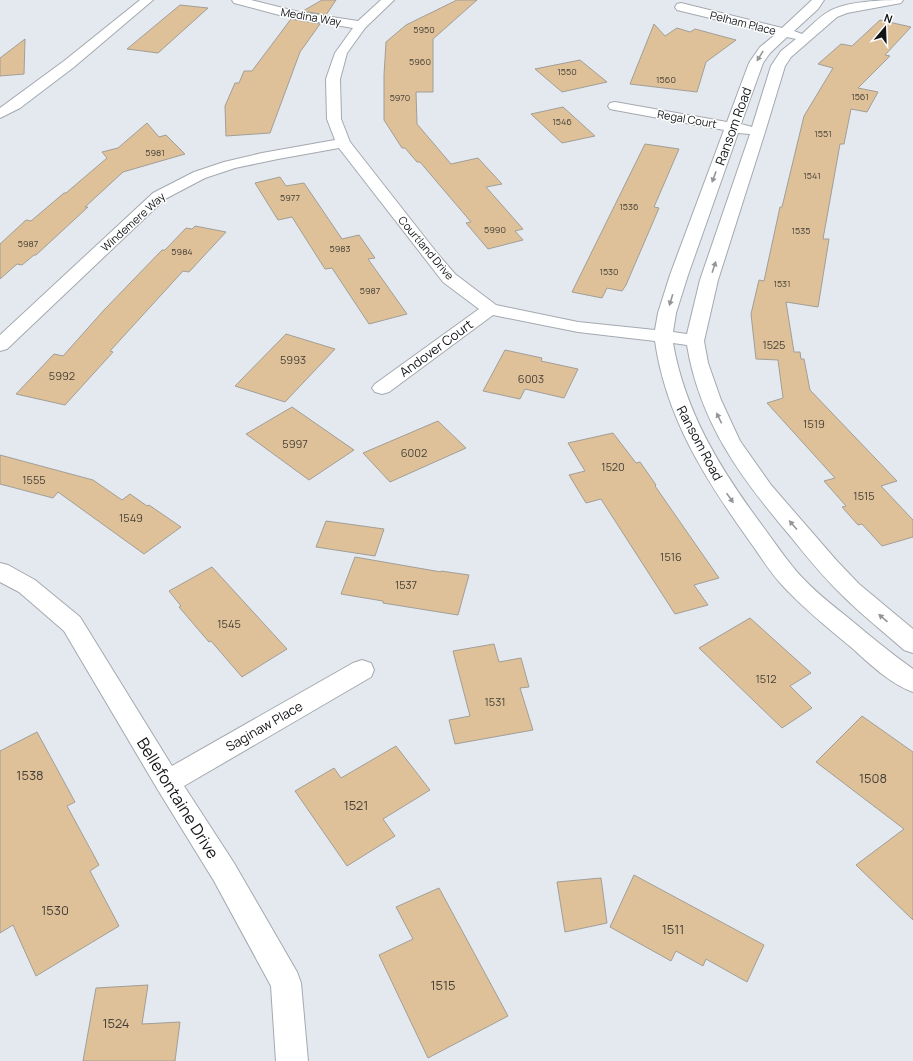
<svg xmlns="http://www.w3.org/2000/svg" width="913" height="1061" font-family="Manrope,sans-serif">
<rect width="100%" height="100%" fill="#e3e9ef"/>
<path fill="#dec198" stroke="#a29e97" d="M 322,0 L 336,0 L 326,15 L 303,11 Z
M 457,0 L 477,0 L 433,39 L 433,92 L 416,92 L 417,124 L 451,164 L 478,158 L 502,184 L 486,187 L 523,229 L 515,231 L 523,240 L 488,249 L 466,223 L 471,222 L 420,162 L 417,162 L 405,148 L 402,148 L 384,120 L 384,75 L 386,42 L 406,25 Z
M 180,5 L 208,8 L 158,53 L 127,49 Z
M 291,19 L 320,24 L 300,52 L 270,133 L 226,136 L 225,106 L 235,83 L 239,83 L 244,71 L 252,71 Z
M 880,20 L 911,27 L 885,55 L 890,56 L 858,88 L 878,92 L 867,112 L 851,109 L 844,144 L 840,144 L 823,239 L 829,239 L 818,307 L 786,302 L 794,352 L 800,352 L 801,359 L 804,359 L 810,390 L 897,481 L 881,486 L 913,520 L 913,537 L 882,546 L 862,524 L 858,525 L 842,507 L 846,506 L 824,481 L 835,478 L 767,403 L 783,398 L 778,360 L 756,359 L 751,314 L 759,280 L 764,281 L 780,207 L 782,207 L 804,116 L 833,68 L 818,64 L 841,44 L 852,46 Z
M 654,24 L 665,36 L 677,28 L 690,32 L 695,29 L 736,40 L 706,62 L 697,92 L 630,84 Z
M 25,39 L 24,74 L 0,76 L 0,58 Z
M 580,60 L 607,82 L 562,92 L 535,69 Z
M 563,107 L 595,136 L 562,143 L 531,114 Z
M 147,123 L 159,137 L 166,135 L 185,154 L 123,172 L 85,207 L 88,207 L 36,255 L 34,255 L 22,265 L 17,264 L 0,279 L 0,244 L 26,220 L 31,221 L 64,193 L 66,193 L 107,158 L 102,152 L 118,148 Z
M 645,144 L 679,149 L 654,207 L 659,208 L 626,285 L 622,291 L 607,288 L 602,298 L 572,292 Z
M 280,177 L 286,186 L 304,183 L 342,239 L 359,235 L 375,258 L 368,259 L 407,314 L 369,324 L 332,268 L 325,269 L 292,217 L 278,220 L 255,183 Z
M 195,226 L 226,232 L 189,272 L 183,271 L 110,351 L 113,352 L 65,405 L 16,394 L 54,354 L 63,356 L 104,310 L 162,250 L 165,250 L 186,228 L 192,229 Z
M 286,334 L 335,349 L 285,402 L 235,386 Z
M 505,350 L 542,358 L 541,361 L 578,369 L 564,398 L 525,389 L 520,399 L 483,391 Z
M 292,407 L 354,450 L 309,480 L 246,434 Z
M 438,421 L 466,448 L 390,482 L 363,453 Z
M 613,433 L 636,463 L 640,462 L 656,485 L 655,486 L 719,578 L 694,585 L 708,605 L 675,614 L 601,499 L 586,503 L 569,475 L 585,471 L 568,443 Z
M 0,455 L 93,480 L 122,500 L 130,494 L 147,506 L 149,505 L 181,527 L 144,554 L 58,492 L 53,498 L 0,484 Z
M 326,521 L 384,529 L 375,556 L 316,547 Z
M 355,557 L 441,572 L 441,571 L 469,575 L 458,615 L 383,603 L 383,601 L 341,594 Z
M 212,567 L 287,649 L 242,677 L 211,641 L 209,642 L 179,607 L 181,606 L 169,591 Z
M 750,618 L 811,673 L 790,686 L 812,708 L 782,728 L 699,648 Z
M 494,644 L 499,662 L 521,658 L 529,687 L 520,688 L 533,730 L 455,744 L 449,720 L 470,716 L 453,651 Z
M 862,716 L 913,752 L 913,920 L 856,865 L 904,829 L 816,762 Z
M 37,732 L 75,802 L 67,806 L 99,865 L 90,871 L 119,926 L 36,976 L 13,925 L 0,933 L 0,751 Z
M 396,746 L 430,790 L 383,819 L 395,836 L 347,866 L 295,791 L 334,768 L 341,778 Z
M 634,875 L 764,945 L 747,982 L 706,959 L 703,966 L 676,951 L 671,961 L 610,927 Z
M 601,878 L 607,923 L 565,932 L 557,882 Z
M 439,888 L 508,1016 L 428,1058 L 379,955 L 413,939 L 396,907 Z
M 148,985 L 142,1024 L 180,1022 L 175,1061 L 83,1061 L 96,988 Z"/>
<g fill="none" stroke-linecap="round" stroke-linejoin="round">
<g stroke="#a4a9af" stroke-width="2">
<path id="minor" d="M 140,0 L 153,0 L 74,67 L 20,108 L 0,118 L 0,108 L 64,61 Z
M 232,0 L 251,0 L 299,12 L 358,21 L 381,0 L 394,0 L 365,28 L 347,53 L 340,79 L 341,119 L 350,142 L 437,253 L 455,274 L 496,305 L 578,322 L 655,330 L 658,313 L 670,275 L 724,130 L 615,110 L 610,109 L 608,106 L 610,103 L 615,102 L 727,122 L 749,63 L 760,47 L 776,34 L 677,10 L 675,7 L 677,4 L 681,3 L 782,28 L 812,0 L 824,0 L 818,9 L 794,31 L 802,34 C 810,27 819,17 828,12 C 846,1 883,0 903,0 L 901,3 L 847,13 L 837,17 L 791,57 L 785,66 L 765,132 L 718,280 L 704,341 L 708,363 L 721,400 L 740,441 L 771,485 L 837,561 L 859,584 L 913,629 L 913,653 L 904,650 C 884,632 862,615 843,596 C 824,578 807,557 791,537 C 741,478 700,423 687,345 L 673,343 C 685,413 722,472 764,528 C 775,543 785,558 797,572 C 813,590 832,605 851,620 C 871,637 892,654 913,669 L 913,692 C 890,684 870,664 852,648 C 828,628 803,608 782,585 C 769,571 759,554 748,539 C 704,477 666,417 655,341 L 578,332 L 493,315 L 389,392 L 382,394 L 375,392 L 372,388 L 375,384 L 479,309 L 443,282 L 339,148 L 278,159 L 235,168 L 205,178 L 165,199 L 7,349 L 0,351 L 0,335 L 153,193 L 194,172 L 224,162 L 262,153 L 335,140 L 327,119 L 326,79 L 335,53 L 353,28 L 283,16 L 234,3 ZM 787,37 L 796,39 L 781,51 L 771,66 L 752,127 L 741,124 L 763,63 L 770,53 ZM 738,133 L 750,134 L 700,280 L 687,334 L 673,332 L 676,313 L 688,275 Z
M 0,563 L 8,565 L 35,580 L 80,617 L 172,766 L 353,663 L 362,660 L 371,663 L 374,670 L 371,677 L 184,786 L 234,863 L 297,972 L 301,983 L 308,1061 L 276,1061 L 271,986 L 214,881 L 158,790 L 64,631 L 19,592 L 0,582 Z"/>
</g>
<use href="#minor" fill="#fff" fill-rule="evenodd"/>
</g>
<defs><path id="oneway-solid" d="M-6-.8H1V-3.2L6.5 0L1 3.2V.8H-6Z"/></defs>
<g fill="#949597">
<use href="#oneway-solid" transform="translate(760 56) rotate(122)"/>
<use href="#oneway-solid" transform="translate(714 177) rotate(110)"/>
<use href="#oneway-solid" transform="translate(714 267) rotate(-72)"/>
<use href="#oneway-solid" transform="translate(671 300) rotate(107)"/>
<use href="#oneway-solid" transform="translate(719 418) rotate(-116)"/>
<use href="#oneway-solid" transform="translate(730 498) rotate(55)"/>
<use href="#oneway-solid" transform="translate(793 525) rotate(-131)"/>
<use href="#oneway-solid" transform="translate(883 618) rotate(-139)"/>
</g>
<g text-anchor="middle" stroke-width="3" stroke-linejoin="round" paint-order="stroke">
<g font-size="9" fill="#453f37">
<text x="424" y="33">5950</text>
<text x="420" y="65">5960</text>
<text x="567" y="75">1550</text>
<text x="666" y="83">1560</text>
<text x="860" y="100">1561</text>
<text x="400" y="101">5970</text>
<text x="562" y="125">1546</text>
<text x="823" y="137">1551</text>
<text x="155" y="156">5981</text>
<text x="812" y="179">1541</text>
<text x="290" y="201">5977</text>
<text x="629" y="210">1536</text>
<text x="495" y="233">5990</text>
<text x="801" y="234">1535</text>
<text x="28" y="247">5987</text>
<text x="340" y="252">5983</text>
<text x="182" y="255">5984</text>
<text x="609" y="275">1530</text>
<text x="782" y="287">1531</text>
<text x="370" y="294">5987</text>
</g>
<g font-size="11" fill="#121417" stroke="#fff">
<text transform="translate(311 17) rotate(10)" y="4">Medina Way</text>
<text transform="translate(743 23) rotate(14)" y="4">Pelham Place</text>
<text transform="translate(687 119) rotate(10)" y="4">Regal Court</text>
<text transform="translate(133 222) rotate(-42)" y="4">Windemere Way</text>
<text transform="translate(426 248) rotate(50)" y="4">Courtland Drive</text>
</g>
<g font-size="11" fill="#453f37">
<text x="774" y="349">1525</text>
<text x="293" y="364">5993</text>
<text x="62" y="380">5992</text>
<text x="531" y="383">6003</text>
<text x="814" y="428">1519</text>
<text x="295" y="448">5997</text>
<text x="414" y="457">6002</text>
<text x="613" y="471">1520</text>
<text x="34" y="484">1555</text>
<text x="864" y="500">1515</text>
<text x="131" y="522">1549</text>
<text x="671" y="561">1516</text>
<text x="406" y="589">1537</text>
<text x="229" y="628">1545</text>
<text x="766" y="683">1512</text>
<text x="495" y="706">1531</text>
</g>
<g font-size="13" fill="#121417" stroke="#fff">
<text transform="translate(733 126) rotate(-70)" y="5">Ransom Road</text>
<text transform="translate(436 348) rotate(-36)" y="5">Andover Court</text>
<text transform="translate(700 443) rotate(62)" y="5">Ransom Road</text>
<text transform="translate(264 726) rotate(-30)" y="5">Saginaw Place</text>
</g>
<g font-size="13" fill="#453f37">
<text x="30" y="780">1538</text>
<text x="873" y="783">1508</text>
<text x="356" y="810">1521</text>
<text x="55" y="915">1530</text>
<text x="673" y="934">1511</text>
<text x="443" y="990">1515</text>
<text x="116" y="1028">1524</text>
</g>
<g font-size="16" fill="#121417" stroke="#fff">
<text transform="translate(178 798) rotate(58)" y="6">Bellefontaine Drive</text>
</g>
</g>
<g transform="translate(885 28) rotate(19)" stroke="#ffffff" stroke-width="3" paint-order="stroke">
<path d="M0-3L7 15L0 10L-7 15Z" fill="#121417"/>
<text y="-6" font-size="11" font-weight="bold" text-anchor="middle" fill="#121417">N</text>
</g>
</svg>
